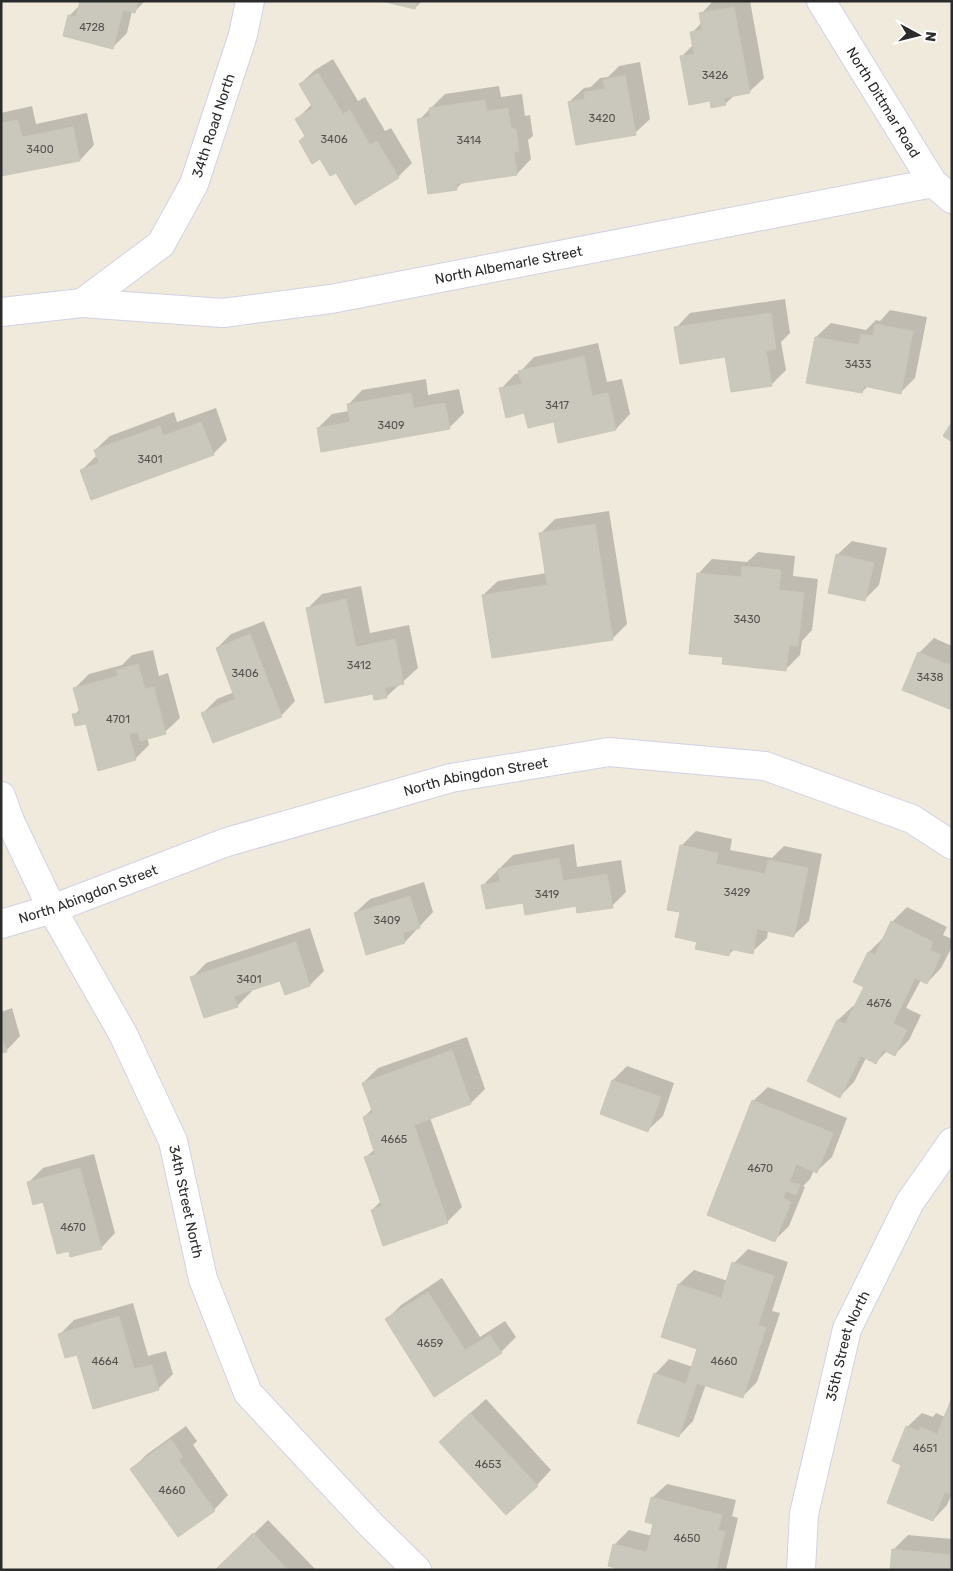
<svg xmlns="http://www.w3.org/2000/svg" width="953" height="1571" font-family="Rubik,sans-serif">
<rect width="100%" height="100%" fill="#efeadc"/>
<path fill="#0003" d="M 82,1 L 145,1 L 134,12 L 132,11 L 127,33 L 112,48 L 69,16 L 81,4 Z
M 387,1 L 422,1 L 415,8 Z
M 713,1 L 750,1 L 764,78 L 749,92 L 735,95 L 725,104 L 711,99 L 681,57 L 694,44 L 692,33 L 702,22 L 701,14 Z
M 333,59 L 358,101 L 365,97 L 385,131 L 391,128 L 412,163 L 398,177 L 336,171 L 306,135 L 297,119 L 312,104 L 300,84 L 315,70 Z
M 640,62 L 650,119 L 635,133 L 569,102 L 584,88 L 591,87 L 600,78 L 608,77 L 619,66 Z
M 499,86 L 501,97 L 522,94 L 525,116 L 530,115 L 533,136 L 528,140 L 531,159 L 517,174 L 463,182 L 456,189 L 419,120 L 445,94 Z
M 32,106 L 36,124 L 87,113 L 94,145 L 80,160 L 1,175 L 1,113 Z
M 785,299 L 790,333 L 781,342 L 786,370 L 771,385 L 726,356 L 676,328 L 690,313 Z
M 890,310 L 927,317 L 915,378 L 901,392 L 868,386 L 862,392 L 816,337 L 831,323 L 866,330 L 876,320 L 880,321 Z
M 598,343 L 607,382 L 622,379 L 630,414 L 616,429 L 559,441 L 554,421 L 525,412 L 501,389 L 515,374 L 520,373 L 520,372 L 534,357 Z
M 426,379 L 428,395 L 459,389 L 464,413 L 449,428 L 318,428 L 332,414 L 349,411 L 348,405 L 362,390 Z
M 216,408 L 227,440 L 213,454 L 82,470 L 97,455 L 95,450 L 110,436 L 174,412 L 177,422 Z
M 609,511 L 627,624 L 612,639 L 483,595 L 498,581 L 547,573 L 541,533 L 555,519 Z
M 852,541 L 887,548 L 879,585 L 865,599 L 837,555 Z
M 758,552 L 795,556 L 793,576 L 818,579 L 812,630 L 802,641 L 800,655 L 786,669 L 724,656 L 698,574 L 712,559 L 747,562 Z
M 361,586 L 370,633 L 409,625 L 418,668 L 387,696 L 375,699 L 374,692 L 308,608 L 322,594 Z
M 264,621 L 295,701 L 281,716 L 203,713 L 217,699 L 234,692 L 217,648 L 231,634 Z
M 934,638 L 952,646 L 952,709 L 919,653 Z
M 153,650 L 159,676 L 168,673 L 180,718 L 165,732 L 147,737 L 149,745 L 135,759 L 87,722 L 74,715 L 80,709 L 75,688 L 89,674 L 122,665 L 132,655 Z
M 696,831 L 732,839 L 730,850 L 772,858 L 784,846 L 822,854 L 809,921 L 794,935 L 768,930 L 767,938 L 752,952 L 735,949 L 728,955 L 698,941 L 681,911 L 681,846 Z
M 574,844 L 577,867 L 621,860 L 626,892 L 612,906 L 524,901 L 483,885 L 513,855 Z
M 424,882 L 433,912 L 405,942 L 355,913 L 370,899 Z
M 907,907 L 947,927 L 943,935 L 952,939 L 952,947 L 941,968 L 927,983 L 921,980 L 906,1008 L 921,1015 L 909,1040 L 894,1055 L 887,1051 L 876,1062 L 866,1058 L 854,1082 L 840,1096 L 809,1081 L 838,1020 L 853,1006 L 855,1007 L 865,986 L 869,952 L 883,938 L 892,922 Z
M 310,928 L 324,971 L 310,985 L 281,979 L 251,989 L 252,991 L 237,1006 L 192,978 L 206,963 Z
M 12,1008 L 20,1036 L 6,1051 L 1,1052 L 1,1012 Z
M 467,1037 L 485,1089 L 471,1103 L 430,1118 L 462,1207 L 447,1222 L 372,1210 L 381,1201 L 366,1157 L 375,1149 L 364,1117 L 372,1109 L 363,1083 L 378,1068 Z
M 627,1066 L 674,1083 L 663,1116 L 648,1130 L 613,1080 Z
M 768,1087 L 847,1118 L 832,1157 L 817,1171 L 814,1170 L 810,1179 L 803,1186 L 805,1187 L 789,1226 L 775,1240 L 753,1101 Z
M 94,1154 L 115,1233 L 101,1248 L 69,1250 L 44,1201 L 28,1183 L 43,1168 Z
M 748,1249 L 788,1262 L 772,1311 L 780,1313 L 757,1382 L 743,1396 L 706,1384 L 693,1421 L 679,1436 L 655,1374 L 669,1359 L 693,1367 L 698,1349 L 663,1337 L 679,1284 L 694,1270 L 728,1281 L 734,1263 Z
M 442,1278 L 480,1337 L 505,1321 L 516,1337 L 501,1352 L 435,1395 L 387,1319 L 401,1305 Z
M 133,1303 L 148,1356 L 166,1351 L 173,1374 L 158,1389 L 78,1353 L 60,1334 L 74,1320 Z
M 486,1399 L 551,1470 L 537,1485 L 455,1427 Z
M 922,1413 L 933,1417 L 936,1413 L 945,1417 L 952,1494 L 947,1505 L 933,1520 L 903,1464 L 907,1427 Z
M 186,1426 L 197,1441 L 193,1445 L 228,1495 L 214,1510 L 132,1469 L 146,1455 Z
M 667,1484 L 736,1500 L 732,1516 L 738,1518 L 726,1570 L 616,1570 L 614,1545 L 629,1530 L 652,1536 L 655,1523 L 652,1498 Z
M 268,1520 L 316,1570 L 217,1570 L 230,1557 Z
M 908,1535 L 952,1539 L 952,1570 L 893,1550 Z"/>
<path fill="#cac7bc" stroke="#cac7b6" d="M 80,1 L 138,1 L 135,13 L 123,10 L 113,49 L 63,36 L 68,15 L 76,17 Z
M 381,1 L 417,1 L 415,9 Z
M 734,7 L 750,93 L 724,98 L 726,105 L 711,108 L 710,101 L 689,105 L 680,56 L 694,54 L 690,32 L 702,30 L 699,13 Z
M 318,73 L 343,114 L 350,110 L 370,145 L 377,141 L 399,178 L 355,205 L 336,173 L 330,176 L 320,159 L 312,164 L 299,141 L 305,136 L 295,119 L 313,108 L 299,84 Z
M 625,75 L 636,135 L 576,145 L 568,102 L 585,99 L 584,92 L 605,89 L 603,80 Z
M 485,100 L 487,111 L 508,108 L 511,129 L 516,129 L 519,152 L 514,152 L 517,175 L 456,184 L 457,190 L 428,194 L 417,119 L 430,117 L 429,108 Z
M 18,120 L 22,137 L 73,127 L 80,161 L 1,176 L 1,123 Z
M 771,313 L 776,349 L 766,351 L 772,386 L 731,392 L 725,357 L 680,364 L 674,327 Z
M 875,324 L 913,331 L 901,394 L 864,386 L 862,393 L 806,383 L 815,337 L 859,345 L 861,334 L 873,336 Z
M 584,356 L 592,396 L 608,393 L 616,430 L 558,443 L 554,422 L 528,428 L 524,413 L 506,418 L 499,388 L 522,384 L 518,371 Z
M 411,393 L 414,408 L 445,403 L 450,429 L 321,452 L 317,428 L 350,422 L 347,404 Z
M 201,422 L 214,455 L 91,500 L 80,470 L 99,463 L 94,450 L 160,426 L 163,436 Z
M 952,422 L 952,442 L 943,436 Z
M 595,524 L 613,640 L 492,658 L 482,595 L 547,585 L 539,533 Z
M 836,554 L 874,563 L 865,601 L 828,593 Z
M 742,566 L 781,570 L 779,590 L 804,593 L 798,646 L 789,645 L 786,671 L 722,664 L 723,657 L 689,654 L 697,573 L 741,577 Z
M 346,599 L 356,647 L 395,639 L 404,684 L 385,688 L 387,698 L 374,700 L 373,694 L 325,703 L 306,608 Z
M 250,634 L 282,717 L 213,743 L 201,713 L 235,699 L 216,648 Z
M 918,652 L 949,665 L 952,659 L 952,710 L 902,690 Z
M 138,664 L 145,689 L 154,687 L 166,734 L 140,741 L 138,732 L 129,734 L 136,760 L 98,771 L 86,724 L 75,726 L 72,714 L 80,713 L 73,688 L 118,676 L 116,670 Z
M 680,845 L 718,853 L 716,864 L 765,874 L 768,860 L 808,868 L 794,937 L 757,929 L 753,954 L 730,949 L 729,956 L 695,949 L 697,942 L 675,937 L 680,912 L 667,910 Z
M 559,858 L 563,881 L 607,874 L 613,908 L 577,913 L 576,906 L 525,915 L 523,903 L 486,909 L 481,885 L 500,882 L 498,869 Z
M 410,896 L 420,928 L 403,933 L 405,943 L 366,955 L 354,913 Z
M 891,921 L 933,942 L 930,950 L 941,955 L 927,984 L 915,978 L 893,1023 L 907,1030 L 895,1056 L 883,1050 L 876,1064 L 861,1056 L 840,1098 L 807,1081 L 837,1020 L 845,1024 L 864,987 L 853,982 L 868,952 L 875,955 Z
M 296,942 L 310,986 L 285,995 L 280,981 L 234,996 L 238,1007 L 204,1018 L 190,977 Z
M 1,1035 L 7,1052 L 1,1053 Z
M 452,1050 L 471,1104 L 414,1125 L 448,1223 L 383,1246 L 371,1210 L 382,1206 L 364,1157 L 375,1154 L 363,1117 L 373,1113 L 362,1083 Z
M 612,1080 L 661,1097 L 648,1132 L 600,1114 Z
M 752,1100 L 833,1133 L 817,1173 L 796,1164 L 790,1182 L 800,1185 L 796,1195 L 786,1191 L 783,1198 L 791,1202 L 775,1242 L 707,1215 Z
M 80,1168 L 102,1249 L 70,1257 L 69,1251 L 57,1254 L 43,1202 L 33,1205 L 27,1182 Z
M 732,1262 L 774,1276 L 758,1325 L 766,1328 L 743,1398 L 697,1383 L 679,1437 L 637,1423 L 654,1373 L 686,1384 L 697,1349 L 661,1337 L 678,1284 L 721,1298 Z
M 428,1292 L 465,1350 L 490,1335 L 502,1353 L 434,1397 L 385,1319 Z
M 119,1316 L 134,1369 L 152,1365 L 159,1390 L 93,1409 L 77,1355 L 65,1358 L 58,1334 Z
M 952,1398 L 952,1494 L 945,1492 L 933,1521 L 887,1503 L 901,1465 L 892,1461 L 906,1426 L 919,1431 L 920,1427 L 937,1434 Z
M 470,1413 L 538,1486 L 506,1515 L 439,1442 Z
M 171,1439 L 183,1457 L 179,1460 L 215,1511 L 178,1537 L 130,1469 Z
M 651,1497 L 722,1515 L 718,1530 L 725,1532 L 716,1570 L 615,1570 L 615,1568 L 608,1566 L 613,1544 L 647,1552 L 653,1524 L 645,1522 Z
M 253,1533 L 288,1570 L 215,1570 Z
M 892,1549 L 952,1555 L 952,1570 L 890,1570 Z"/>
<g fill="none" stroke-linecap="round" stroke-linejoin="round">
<g stroke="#d2d1e6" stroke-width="30">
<g id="minor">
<path id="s1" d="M 82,303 L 223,313 L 331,299 L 933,183"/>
<path id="s2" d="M 1,312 L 82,303 L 161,244 L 194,184 L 243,35 L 250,1"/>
<path id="s3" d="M 1,796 L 10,821 L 52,909 L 123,1034 L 173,1141 L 203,1279 L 248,1393 L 371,1525 L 417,1570"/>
<path id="s4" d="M 1,924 L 52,909 L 227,842 L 451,778 L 609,752 L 765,766 L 912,819 L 952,845"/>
</g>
</g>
<g stroke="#d2d1e6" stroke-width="30">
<g id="tertiary">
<path id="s5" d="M 821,1 L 933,183 L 952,199"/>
<path id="s6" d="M 801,1570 L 804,1514 L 847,1329 L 910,1202 L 952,1142"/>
</g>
</g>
<use href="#minor" stroke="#fff" stroke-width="28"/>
<use href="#tertiary" stroke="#fff" stroke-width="28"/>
</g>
<g text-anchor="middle" stroke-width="4" stroke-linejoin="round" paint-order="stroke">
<g font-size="11" fill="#53524f">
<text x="92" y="31">4728</text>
<text x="715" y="79">3426</text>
<text x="602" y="122">3420</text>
<text x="334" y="143">3406</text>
<text x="469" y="144">3414</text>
<text x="40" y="153">3400</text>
<text x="858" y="368">3433</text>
<text x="557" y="409">3417</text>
<text x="391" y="429">3409</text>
<text x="150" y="463">3401</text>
<text x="747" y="623">3430</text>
<text x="359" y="669">3412</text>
<text x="245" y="677">3406</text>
<text x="930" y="681">3438</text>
<text x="118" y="723">4701</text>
<text x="737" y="896">3429</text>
<text x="547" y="898">3419</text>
<text x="387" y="924">3409</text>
<text x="249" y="983">3401</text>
<text x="879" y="1007">4676</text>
<text x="394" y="1143">4665</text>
<text x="760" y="1172">4670</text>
<text x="73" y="1231">4670</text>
<text x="430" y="1347">4659</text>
<text x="105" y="1365">4664</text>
<text x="724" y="1365">4660</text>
<text x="925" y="1452">4651</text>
<text x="488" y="1468">4653</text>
<text x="172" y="1494">4660</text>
<text x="687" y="1542">4650</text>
</g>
<g font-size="14" fill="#2b2b2b" stroke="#fff">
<text dy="5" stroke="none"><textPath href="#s5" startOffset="119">North Dittmar Road</textPath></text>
<text dy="5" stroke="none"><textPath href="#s2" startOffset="310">34th Road North</textPath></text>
<text dy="5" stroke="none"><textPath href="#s1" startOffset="431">North Albemarle Street</textPath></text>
<text dy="5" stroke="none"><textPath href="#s4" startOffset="498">North Abingdon Street</textPath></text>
<text dy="5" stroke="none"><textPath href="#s4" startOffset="92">North Abingdon Street</textPath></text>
<text dy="5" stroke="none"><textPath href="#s3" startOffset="448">34th Street North</textPath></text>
<text dy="5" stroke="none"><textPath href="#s6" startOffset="230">35th Street North</textPath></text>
</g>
</g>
<rect width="953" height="1571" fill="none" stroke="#2b2b2b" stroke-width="5"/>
<g transform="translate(918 35) rotate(97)" stroke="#ffffff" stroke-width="4" paint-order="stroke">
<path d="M0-4L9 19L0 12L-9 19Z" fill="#2b2b2b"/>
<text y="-8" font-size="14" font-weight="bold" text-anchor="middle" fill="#2b2b2b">N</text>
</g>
</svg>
